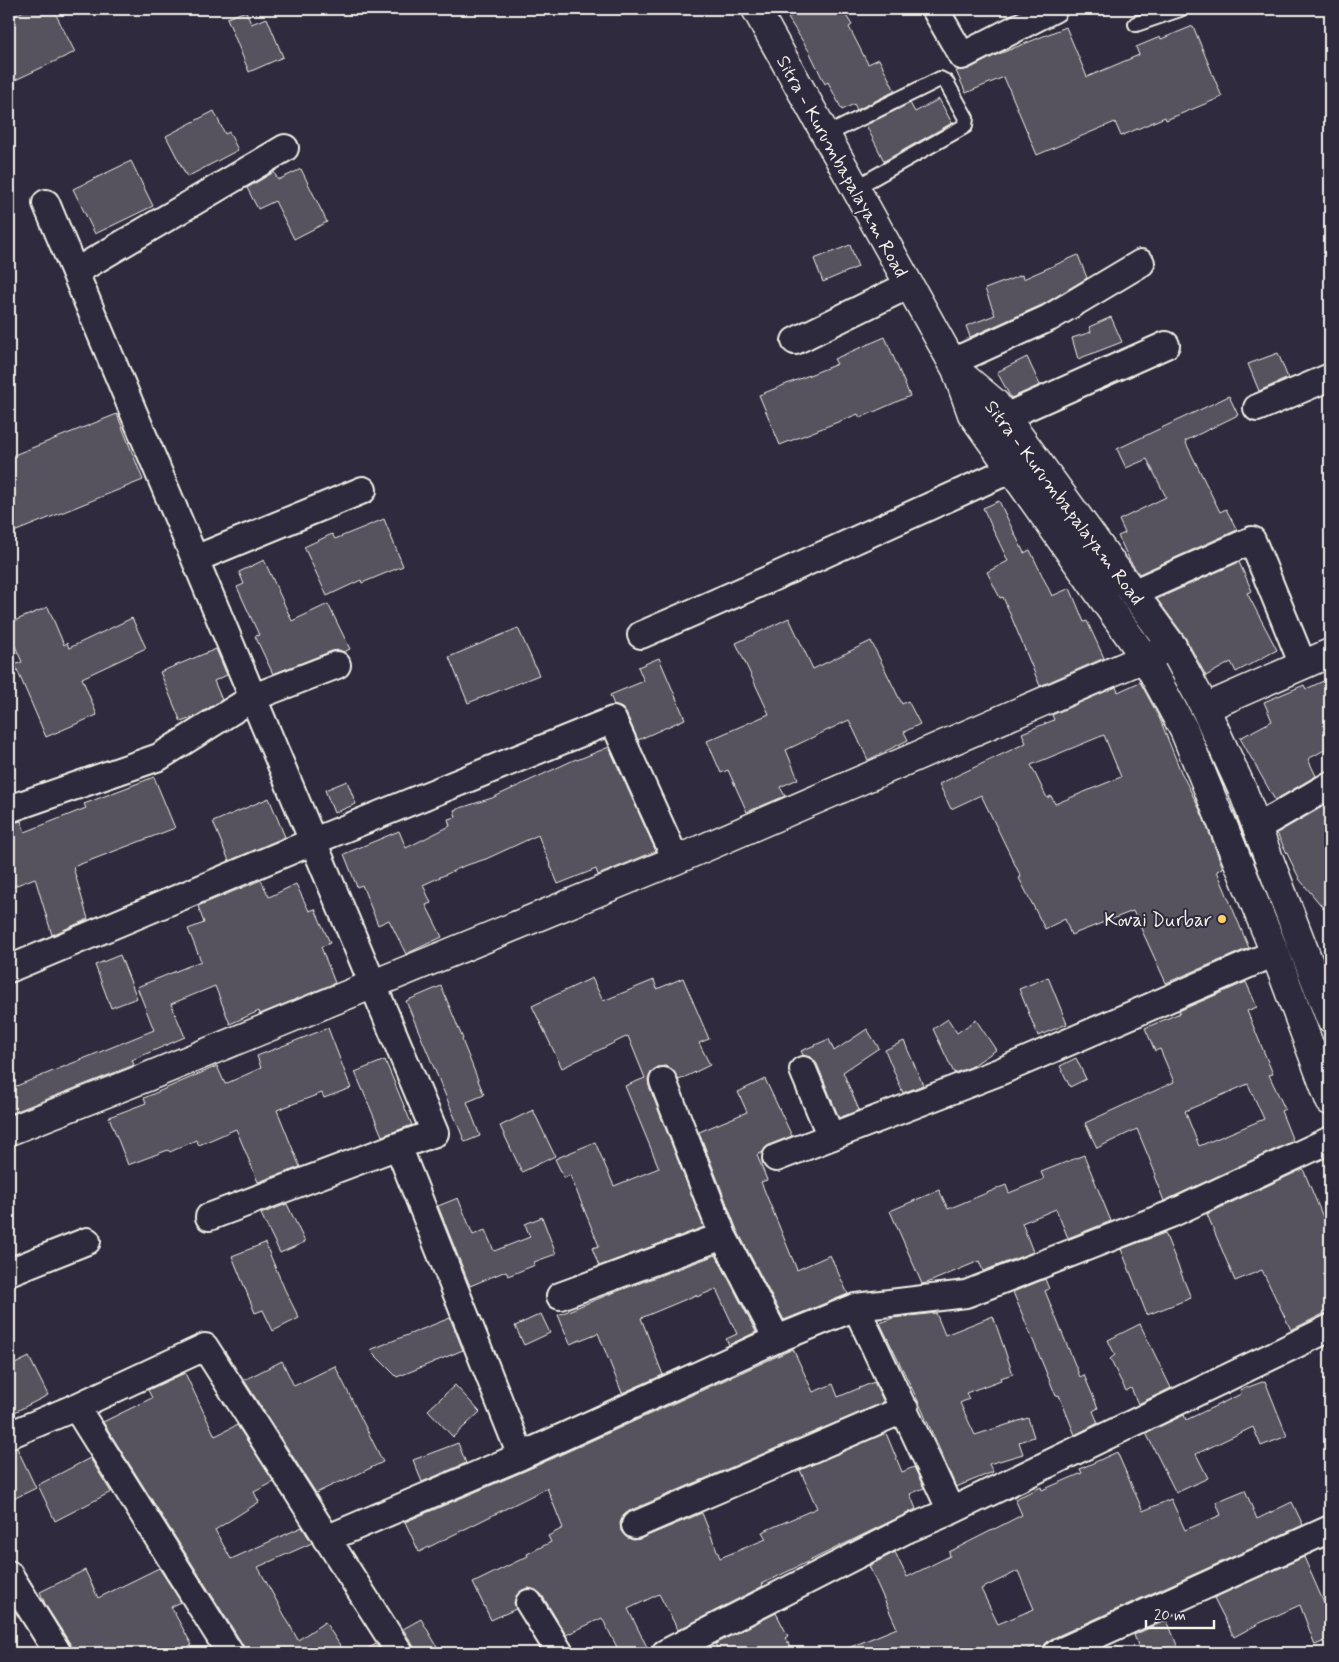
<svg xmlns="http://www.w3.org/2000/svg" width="1339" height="1662" font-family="Mynerve,sans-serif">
<rect width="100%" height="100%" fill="#2f2a3d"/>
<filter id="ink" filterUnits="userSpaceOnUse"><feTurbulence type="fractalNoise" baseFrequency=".02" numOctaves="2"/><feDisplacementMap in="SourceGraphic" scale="10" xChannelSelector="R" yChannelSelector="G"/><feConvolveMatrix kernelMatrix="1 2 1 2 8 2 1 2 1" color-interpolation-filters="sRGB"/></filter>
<g filter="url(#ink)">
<path fill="#56525f" stroke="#f4f1e8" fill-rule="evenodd" d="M 27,9 L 53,9 L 75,52 L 9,83 L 9,19 Z
M 803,9 L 842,9 L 852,25 L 849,27 L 868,64 L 879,59 L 895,91 L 857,110 L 854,104 L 842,110 L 828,82 L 825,84 L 809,51 L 788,18 Z
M 246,11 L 251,24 L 267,18 L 283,57 L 249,72 L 227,18 Z
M 1193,26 L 1222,97 L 1166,120 L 1165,117 L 1121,136 L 1115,122 L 1037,155 L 1004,77 L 966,93 L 956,71 L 969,69 L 994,56 L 1066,27 L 1087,77 L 1139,55 L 1136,47 L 1160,37 L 1161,39 Z
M 939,99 L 952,123 L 884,161 L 866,125 L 910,103 L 915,112 Z
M 214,111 L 225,134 L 229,132 L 238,150 L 187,177 L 166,136 Z
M 131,161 L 153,206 L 95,234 L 73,189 Z
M 301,169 L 327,222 L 294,239 L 275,201 L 258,209 L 247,188 L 274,172 L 278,180 Z
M 850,245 L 858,267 L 823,282 L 814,259 Z
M 1078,255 L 1087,278 L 1042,305 L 970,337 L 966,326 L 995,315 L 985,289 L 1022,275 L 1023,279 Z
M 1111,317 L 1122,342 L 1078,359 L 1072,338 L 1091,332 L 1089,327 Z
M 885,337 L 910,396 L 860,418 L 858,414 L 780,445 L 759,395 L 837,364 L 834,359 Z
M 1278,353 L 1288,378 L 1259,391 L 1248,364 Z
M 1027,357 L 1040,385 L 1011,398 L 997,372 Z
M 1229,396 L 1238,415 L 1185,441 L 1220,512 L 1226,509 L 1237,530 L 1139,574 L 1130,561 L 1118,536 L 1125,533 L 1119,520 L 1166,497 L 1147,459 L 1126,468 L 1117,449 Z
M 117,414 L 143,480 L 9,534 L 9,457 Z
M 999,501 L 1024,553 L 1030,550 L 1052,596 L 1070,588 L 1084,622 L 1087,621 L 1104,658 L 1040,686 L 1003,597 L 1000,598 L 987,572 L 1008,561 L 983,508 Z
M 384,519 L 403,566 L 362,583 L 361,580 L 327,596 L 304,547 L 332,534 L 335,539 Z
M 264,560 L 292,621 L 328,604 L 350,649 L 344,652 L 339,650 L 332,651 L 273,674 L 255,636 L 259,635 L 237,587 L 244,584 L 239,572 Z
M 1239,562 L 1252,591 L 1247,593 L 1277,650 L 1236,672 L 1231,662 L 1206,676 L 1185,637 L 1157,599 Z
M 48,607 L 64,645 L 67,643 L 69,648 L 132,618 L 146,648 L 82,678 L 97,715 L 46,737 L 15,665 L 22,662 L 9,632 L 9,623 Z
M 789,618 L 813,669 L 871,641 L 902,704 L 908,701 L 920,724 L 904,732 L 908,740 L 868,760 L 849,720 L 786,750 L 798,779 L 780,787 L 785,796 L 747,812 L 728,770 L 721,773 L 707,741 L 769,714 L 736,643 Z
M 518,628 L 539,675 L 468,703 L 449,657 Z
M 216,649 L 227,675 L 214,681 L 222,700 L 194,717 L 181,722 L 160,672 Z
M 659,658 L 685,719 L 638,740 L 626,713 L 622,708 L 614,705 L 610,695 L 644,681 L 638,667 Z
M 1330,678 L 1330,747 L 1308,759 L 1316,776 L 1275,800 L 1240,738 L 1272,721 L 1264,702 L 1304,685 L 1306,689 Z
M 1140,682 L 1159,717 L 1181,772 L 1201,812 L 1223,868 L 1217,871 L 1249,948 L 1166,983 L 1133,911 L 1071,935 L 1065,919 L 1045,929 L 1019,878 L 1021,877 L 981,795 L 951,809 L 939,784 L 1026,743 L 1022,733 L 1054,720 L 1052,715 L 1116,687 L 1118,692 ZM 1104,735 L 1121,777 L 1055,804 L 1051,796 L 1047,798 L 1031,765 Z
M 609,747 L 656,851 L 598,875 L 596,869 L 558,884 L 538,835 L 486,859 L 464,866 L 423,885 L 431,903 L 426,905 L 442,937 L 406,954 L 389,920 L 378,925 L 362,885 L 357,887 L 344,854 L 399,831 L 406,848 L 450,826 L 448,819 L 456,817 L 454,810 L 492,798 L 576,759 L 577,760 Z
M 154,777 L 175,828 L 73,867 L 88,919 L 52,935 L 35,878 L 9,888 L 9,824 L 21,821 L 25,832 L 86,808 L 84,804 Z
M 347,781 L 356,804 L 334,813 L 325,790 Z
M 269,798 L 285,837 L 229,861 L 213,822 Z
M 1329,803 L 1330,805 L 1330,916 L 1300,880 L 1277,833 Z
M 261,880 L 269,897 L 296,884 L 309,911 L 315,909 L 330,943 L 321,947 L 335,983 L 260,1014 L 259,1011 L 230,1024 L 215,986 L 171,1004 L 185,1037 L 132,1060 L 134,1065 L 9,1114 L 9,1089 L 154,1030 L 137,987 L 201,961 L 188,929 L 204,923 L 198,906 Z
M 120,955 L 137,998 L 111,1008 L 95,965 Z
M 1048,977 L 1067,1024 L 1038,1036 L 1019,989 Z
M 592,978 L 603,1001 L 654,980 L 657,989 L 683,978 L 709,1039 L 699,1043 L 710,1065 L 679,1080 L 672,1069 L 665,1066 L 658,1067 L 652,1071 L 648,1079 L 649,1086 L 704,1227 L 599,1266 L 592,1248 L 599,1246 L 570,1175 L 564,1178 L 555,1159 L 595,1142 L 614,1186 L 659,1168 L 625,1086 L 645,1078 L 628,1036 L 562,1068 L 532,1006 Z
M 1246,982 L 1257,1007 L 1247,1011 L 1273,1074 L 1269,1075 L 1285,1109 L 1281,1111 L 1293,1141 L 1164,1201 L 1154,1176 L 1156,1175 L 1137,1129 L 1097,1148 L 1085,1123 L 1174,1082 L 1160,1049 L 1155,1051 L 1145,1028 L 1180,1013 L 1179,1011 ZM 1248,1084 L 1264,1119 L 1199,1146 L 1185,1111 Z
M 441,986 L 463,1039 L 462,1040 L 484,1095 L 467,1102 L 480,1136 L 465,1142 L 406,1001 Z
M 948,1019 L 957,1033 L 976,1020 L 996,1050 L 971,1067 L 954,1073 L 933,1029 Z
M 328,1028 L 351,1088 L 324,1098 L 322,1093 L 277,1110 L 300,1167 L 258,1182 L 236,1129 L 199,1145 L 196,1140 L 170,1152 L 168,1150 L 128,1165 L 109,1117 L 146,1103 L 144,1098 L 217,1066 L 225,1084 L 261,1068 L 257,1056 Z
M 867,1029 L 879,1048 L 843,1072 L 859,1110 L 839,1118 L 817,1064 L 812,1058 L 803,1055 L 801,1051 L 829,1039 L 834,1051 Z
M 904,1041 L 923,1085 L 903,1093 L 885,1050 Z
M 1076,1058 L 1086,1079 L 1070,1087 L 1060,1066 Z
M 385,1060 L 412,1125 L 382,1136 L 355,1072 Z
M 765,1079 L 792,1136 L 771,1144 L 765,1148 L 763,1152 L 757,1155 L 767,1180 L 761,1182 L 797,1270 L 830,1255 L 848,1294 L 784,1320 L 737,1230 L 699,1132 L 747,1112 L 738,1092 Z
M 533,1110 L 555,1156 L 522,1172 L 500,1126 Z
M 1084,1155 L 1111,1221 L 1068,1238 L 1056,1209 L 1022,1223 L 1033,1252 L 983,1271 L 979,1261 L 927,1283 L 922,1284 L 890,1211 L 939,1190 L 948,1209 L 1006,1185 L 1009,1193 L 1044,1179 L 1041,1172 Z
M 1303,1169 L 1330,1234 L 1330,1313 L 1323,1314 L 1291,1330 L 1262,1270 L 1235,1281 L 1207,1214 Z
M 458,1198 L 473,1235 L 485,1230 L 494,1251 L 530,1237 L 525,1224 L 542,1217 L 556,1254 L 534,1262 L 535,1265 L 508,1276 L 506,1271 L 470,1286 L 438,1206 Z
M 287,1204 L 305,1242 L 280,1253 L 261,1214 Z
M 1165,1233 L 1191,1298 L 1147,1315 L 1121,1249 Z
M 265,1243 L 285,1290 L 299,1318 L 273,1331 L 263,1310 L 255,1313 L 232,1256 Z
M 716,1255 L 756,1332 L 729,1345 L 726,1339 L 737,1334 L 716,1289 L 697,1297 L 696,1295 L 641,1318 L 663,1375 L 622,1393 L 598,1333 L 570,1344 L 558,1315 L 610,1294 Z
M 1045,1279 L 1049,1289 L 1045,1291 L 1080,1377 L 1084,1375 L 1098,1408 L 1093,1411 L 1098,1423 L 1075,1435 L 1059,1395 L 1056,1396 L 1013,1292 Z
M 936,1313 L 945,1335 L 993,1316 L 1013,1374 L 1000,1378 L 1001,1380 L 966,1393 L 969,1399 L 960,1403 L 975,1435 L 1028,1418 L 1034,1437 L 1019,1442 L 1023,1454 L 989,1464 L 993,1472 L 956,1487 L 919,1403 L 880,1323 L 893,1318 Z
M 541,1314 L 550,1333 L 524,1345 L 515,1326 Z
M 450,1318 L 463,1350 L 422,1367 L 397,1377 L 370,1350 Z
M 1140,1324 L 1171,1388 L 1138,1404 L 1131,1388 L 1126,1391 L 1110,1359 L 1115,1355 L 1108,1340 Z
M 793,1349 L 813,1392 L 833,1384 L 838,1397 L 874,1382 L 884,1402 L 629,1511 L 623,1516 L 620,1523 L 621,1531 L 626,1537 L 633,1540 L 640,1539 L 702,1513 L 720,1558 L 766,1539 L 762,1532 L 817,1508 L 800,1470 L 886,1433 L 902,1472 L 914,1467 L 924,1488 L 910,1494 L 916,1509 L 762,1584 L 763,1586 L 678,1630 L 659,1594 L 628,1609 L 650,1653 L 620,1653 L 602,1618 L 566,1635 L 542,1595 L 536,1590 L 529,1588 L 522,1590 L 516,1596 L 514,1603 L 516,1609 L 491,1620 L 473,1583 L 528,1556 L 527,1554 L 551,1542 L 548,1536 L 563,1528 L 547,1488 L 419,1552 L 405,1522 L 527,1470 Z
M 29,1357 L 48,1395 L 9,1415 L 9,1367 Z
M 282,1361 L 294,1386 L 335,1366 L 383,1462 L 342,1482 L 341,1481 L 316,1493 L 244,1380 Z
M 185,1373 L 215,1436 L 237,1425 L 274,1482 L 254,1492 L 259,1502 L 215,1530 L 231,1559 L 302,1527 L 312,1543 L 258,1567 L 298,1640 L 325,1622 L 345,1653 L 245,1653 L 243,1645 L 103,1422 L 152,1398 L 148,1390 Z
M 1265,1381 L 1287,1436 L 1261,1446 L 1253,1427 L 1196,1454 L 1208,1478 L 1176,1493 L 1146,1433 L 1184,1415 L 1186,1420 L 1241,1394 L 1240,1390 Z
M 455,1385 L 480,1412 L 453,1437 L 428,1410 Z
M 458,1443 L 466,1463 L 422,1482 L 413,1460 Z
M 17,1448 L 36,1488 L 9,1501 L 9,1450 Z
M 1117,1452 L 1143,1511 L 1171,1499 L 1185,1530 L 1221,1515 L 1216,1502 L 1245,1490 L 1257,1519 L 1292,1502 L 1303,1525 L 1051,1639 L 1045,1644 L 1042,1650 L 1038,1652 L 1036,1646 L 1019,1653 L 836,1653 L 897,1628 L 869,1566 L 895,1552 L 907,1577 L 950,1556 L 949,1552 L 1022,1515 L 1015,1499 L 1041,1487 L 1042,1490 L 1082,1473 L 1080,1469 ZM 1018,1571 L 1034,1609 L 998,1624 L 981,1589 Z
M 90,1458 L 111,1492 L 55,1521 L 38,1485 Z
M 1304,1557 L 1330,1617 L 1330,1639 L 1315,1645 L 1300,1605 L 1260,1623 L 1234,1637 L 1214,1598 Z
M 159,1568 L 181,1602 L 171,1607 L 192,1645 L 177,1653 L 73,1653 L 71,1645 L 46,1606 L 40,1592 L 85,1570 L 98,1598 Z
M 776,1613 L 788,1636 L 785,1638 L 795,1653 L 720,1653 L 715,1644 Z
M 421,1619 L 441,1653 L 415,1653 L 413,1645 L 403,1629 Z
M 1167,1620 L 1180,1653 L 1141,1653 L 1134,1635 Z
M 376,1644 L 382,1653 L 360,1653 Z"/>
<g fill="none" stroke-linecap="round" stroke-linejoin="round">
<g stroke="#f4f1e8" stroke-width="18">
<path id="service" d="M 1136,24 L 1180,9
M 826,135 L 940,79 L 946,82 L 966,118 L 965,126 L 855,188"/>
</g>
<g stroke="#f4f1e8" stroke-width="30">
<path id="minor" d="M 935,9 L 962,56 L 1054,9
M 46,203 L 435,1133 L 398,1146
M 75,272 L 285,148
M 795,341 L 909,285
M 952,362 L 1049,318 L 1141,263
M 1257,408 L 1330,377
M 1005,417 L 1166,345
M 195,559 L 363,490
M 1133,593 L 1252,540 L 1303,665
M 641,635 L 765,581 L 1012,469
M 9,809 L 159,757 L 254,697 L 337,665
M 1258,827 L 1330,785
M 9,969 L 314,841 L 613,720 L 676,860
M 803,1070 L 831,1137
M 663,1081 L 723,1236 L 777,1339
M 776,1158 L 999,1072 L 1275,953
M 209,1217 L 398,1146 L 521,1456
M 9,1272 L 87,1241
M 560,1296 L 723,1236
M 856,1307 L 966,1294 L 1171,1214 L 1330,1140
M 76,1407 L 230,1653
M 9,1435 L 76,1407 L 205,1347 L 400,1653
M 635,1525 L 905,1409
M 326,1539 L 521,1456 L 777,1339 L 856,1307 L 951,1511
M 9,1574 L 58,1653
M 529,1603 L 560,1653
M 665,1653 L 906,1530 L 951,1511 L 1330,1328
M 1057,1653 L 1330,1529"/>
</g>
<g stroke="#f4f1e8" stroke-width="31">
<path id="tertiary" d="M 1205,708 L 1330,653
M 9,1131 L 147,1077 L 676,860 L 1172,646"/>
</g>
<g stroke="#f4f1e8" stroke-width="31">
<path id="primary" d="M 756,9 L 957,371 L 995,403 L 1172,646 L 1205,708 L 1243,791 L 1330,1018
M 957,372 L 972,414 L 1145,658 L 1184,730 L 1275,953 L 1330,1101"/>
</g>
<use href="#service" stroke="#2f2a3d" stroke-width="14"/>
<use href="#minor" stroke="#2f2a3d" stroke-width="26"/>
<use href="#tertiary" stroke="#2f2a3d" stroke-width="28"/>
<use href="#primary" stroke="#2f2a3d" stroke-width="28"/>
</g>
</g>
<circle fill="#ffd166" stroke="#2f2a3d" stroke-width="2" cx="1222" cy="919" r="5"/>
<g text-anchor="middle" stroke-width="4" stroke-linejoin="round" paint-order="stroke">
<g font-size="19" fill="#f4f1e8" stroke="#2f2a3d">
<text transform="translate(843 166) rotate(61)" y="7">Sitra - Kurumbapalayam Road</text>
<text transform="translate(1065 502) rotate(53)" y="7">Sitra - Kurumbapalayam Road</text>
</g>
<g font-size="19" fill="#f4f1e8" stroke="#2f2a3d" text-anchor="end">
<text x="1212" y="926">Kovai Durbar</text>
</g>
</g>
<rect width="1339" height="1662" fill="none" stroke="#2f2a3d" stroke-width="30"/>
<rect x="15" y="15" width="1309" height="1632" fill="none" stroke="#f4f1e8" stroke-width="2" filter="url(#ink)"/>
<path d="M1146 1620v8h68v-8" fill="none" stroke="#f4f1e8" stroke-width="2.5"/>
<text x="1154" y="1620" font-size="15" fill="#f4f1e8" stroke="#2f2a3d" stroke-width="4" paint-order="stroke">20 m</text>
</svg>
